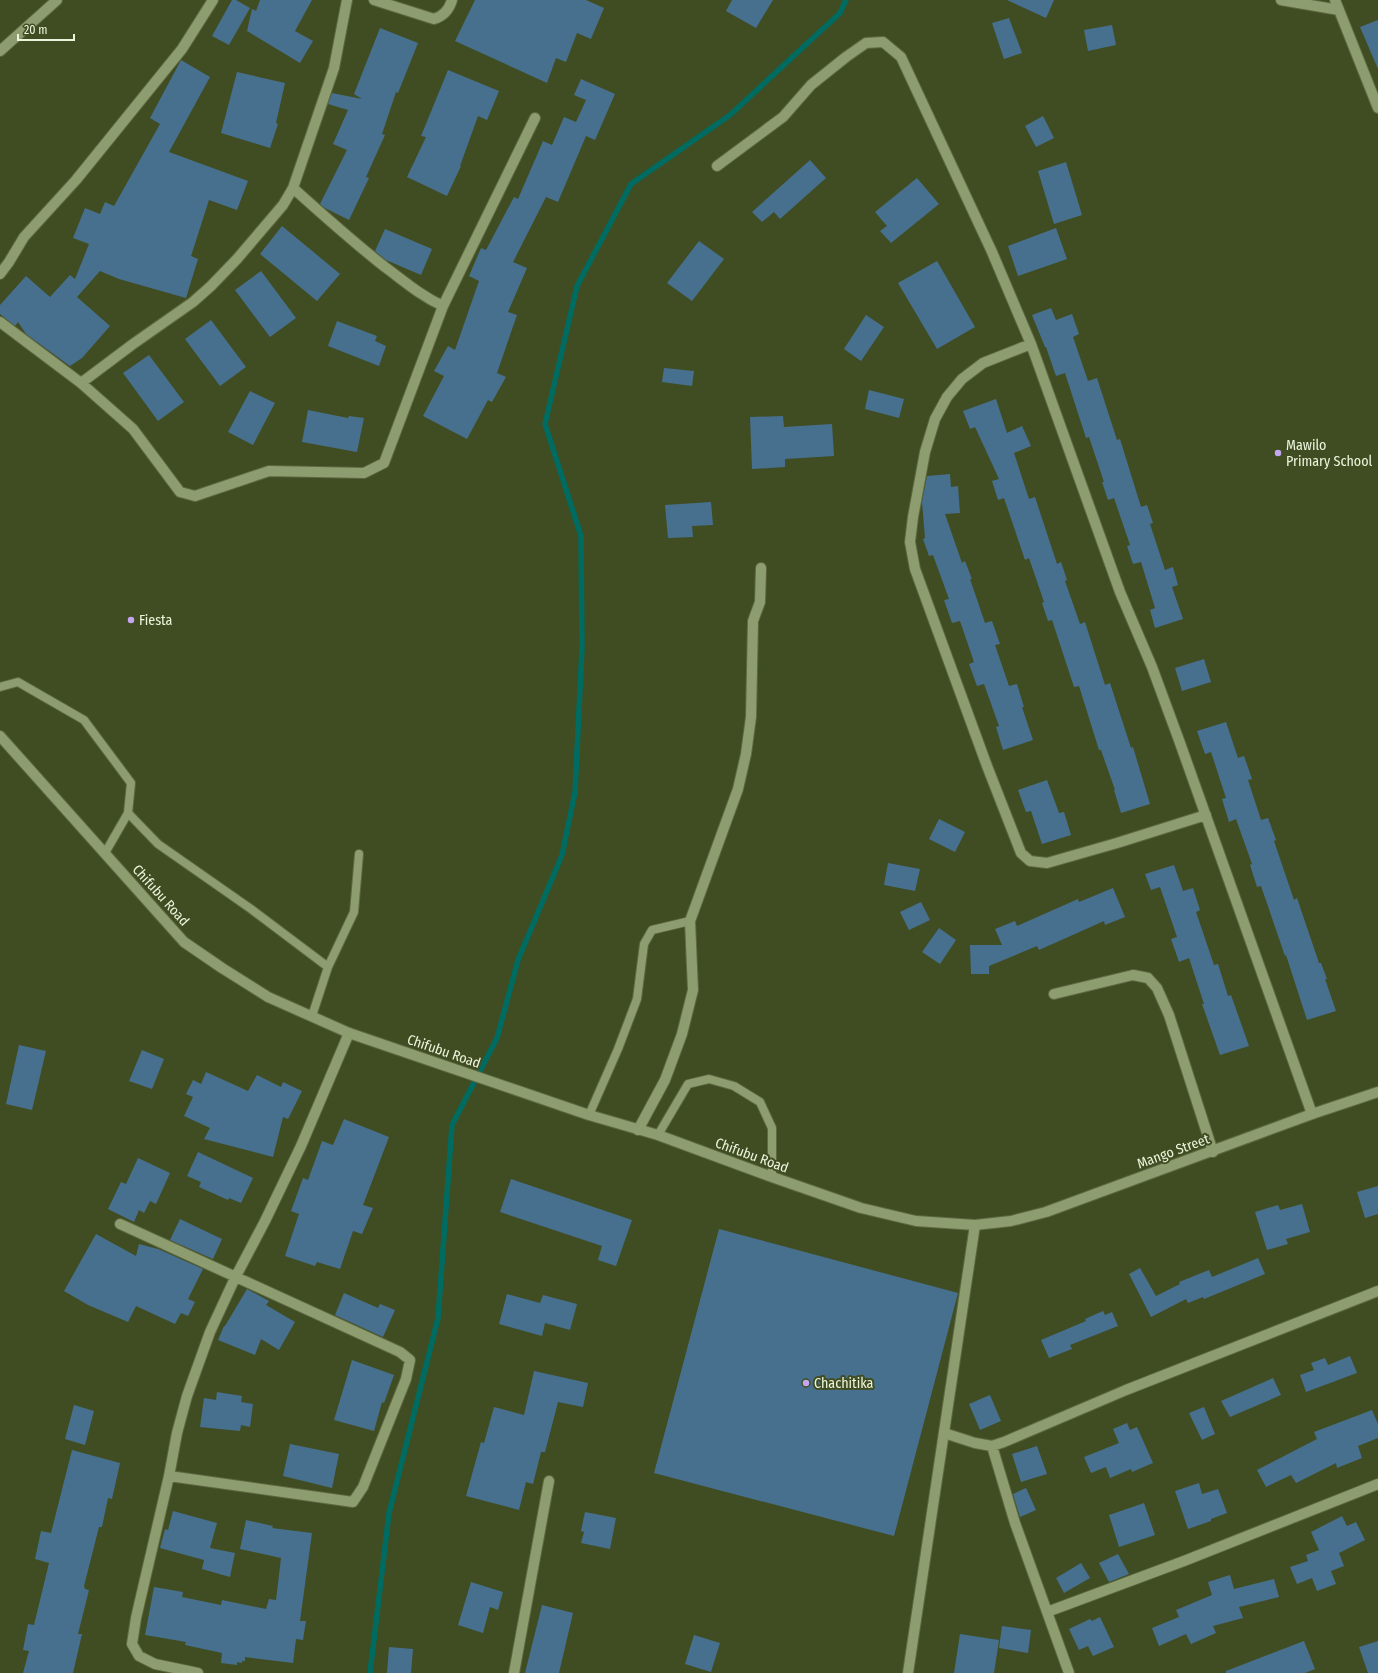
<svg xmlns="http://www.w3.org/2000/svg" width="1378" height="1673" font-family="'Fira Sans Condensed',sans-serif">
<rect width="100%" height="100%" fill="#404d22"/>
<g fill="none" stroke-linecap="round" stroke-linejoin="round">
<path stroke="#006b60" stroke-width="5.5" d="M 370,1673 L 389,1513 L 438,1318 L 452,1125 L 497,1038 L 518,960 L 562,855 L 575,792 L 582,648 L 581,536 L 545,424 L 577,286 L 631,184 L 730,115 L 840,13 L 846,0"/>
</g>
<path fill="#47708f" d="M 232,0 L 236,0 L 250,8 L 229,45 L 212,36 Z
M 260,0 L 312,0 L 295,31 L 313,41 L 300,63 L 247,31 L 252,9 L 256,11 Z
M 475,0 L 586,0 L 604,8 L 591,39 L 577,33 L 566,62 L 556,58 L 547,83 L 455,41 Z
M 732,0 L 773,0 L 756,28 L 726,11 Z
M 1007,0 L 1054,0 L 1046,18 Z
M 1009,18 L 1022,53 L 1004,59 L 992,23 Z
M 1378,20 L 1378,69 L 1360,27 Z
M 1112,25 L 1116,45 L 1088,51 L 1084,30 Z
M 380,28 L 418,43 L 398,93 L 396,92 L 382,134 L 385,135 L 366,177 L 369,178 L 349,220 L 325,208 L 320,204 L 347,150 L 333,144 L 348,110 L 328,104 L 332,93 L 362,99 L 354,94 Z
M 181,60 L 210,77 L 169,152 L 248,181 L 237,210 L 209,200 L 191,256 L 198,259 L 186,298 L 119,279 L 100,271 L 77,297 L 110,326 L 82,358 L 70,366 L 26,334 L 18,322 L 15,326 L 0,314 L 0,305 L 26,276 L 50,297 L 70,275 L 75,279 L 89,244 L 73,238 L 85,208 L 100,214 L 105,202 L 114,206 L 160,124 L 150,118 Z
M 448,70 L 499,91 L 487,120 L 478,116 L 460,166 L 461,166 L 447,196 L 407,177 L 426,137 L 421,136 Z
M 237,72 L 285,83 L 276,123 L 278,124 L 270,148 L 221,133 Z
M 581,79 L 615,94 L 595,140 L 586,136 L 558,202 L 546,197 L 513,262 L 527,268 L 508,312 L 517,315 L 497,373 L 506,377 L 492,402 L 488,400 L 467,439 L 423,416 L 444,376 L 434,371 L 448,346 L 455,350 L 479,281 L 469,276 L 481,248 L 486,250 L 514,197 L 518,199 L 543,141 L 552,145 L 564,117 L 576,122 L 586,100 L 574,95 Z
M 1043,116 L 1054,138 L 1036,147 L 1025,126 Z
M 810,160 L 826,178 L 780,219 L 774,212 L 762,222 L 752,212 Z
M 1066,162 L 1082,215 L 1054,224 L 1038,171 Z
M 917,178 L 939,204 L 891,243 L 880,231 L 887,226 L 875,212 Z
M 282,226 L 340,274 L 317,301 L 260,254 Z
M 1056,228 L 1067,259 L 1018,276 L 1008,246 Z
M 385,229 L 432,249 L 421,275 L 386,260 L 375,251 Z
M 699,241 L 724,259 L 692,301 L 667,283 Z
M 937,261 L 975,327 L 937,349 L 898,283 Z
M 261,271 L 296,318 L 270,337 L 235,290 Z
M 1051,308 L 1056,320 L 1072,314 L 1079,334 L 1073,337 L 1088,381 L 1097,378 L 1117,440 L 1120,439 L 1141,507 L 1147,505 L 1153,523 L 1150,524 L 1165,570 L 1173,567 L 1178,585 L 1172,587 L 1183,619 L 1155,628 L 1150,610 L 1155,608 L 1141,562 L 1133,564 L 1127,546 L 1130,545 L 1114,498 L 1108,500 L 1102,482 L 1104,482 L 1089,437 L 1086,438 L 1065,373 L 1056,376 L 1046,347 L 1045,347 L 1032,315 Z
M 866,315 L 884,327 L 861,361 L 844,349 Z
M 211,320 L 246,367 L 220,386 L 185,339 Z
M 337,321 L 377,336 L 375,341 L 386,346 L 379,366 L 328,346 Z
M 149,355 L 184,402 L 158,421 L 123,373 Z
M 664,368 L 694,371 L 692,386 L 662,382 Z
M 869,390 L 904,399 L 899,418 L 865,409 Z
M 250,391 L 275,403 L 253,445 L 228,432 Z
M 996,399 L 1007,433 L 1022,426 L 1031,446 L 1014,453 L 1029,499 L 1035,497 L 1057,564 L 1061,562 L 1067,580 L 1065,581 L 1080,624 L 1085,622 L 1105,685 L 1110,683 L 1131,748 L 1133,747 L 1150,804 L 1121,813 L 1114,790 L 1115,790 L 1101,750 L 1099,750 L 1079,686 L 1074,687 L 1052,620 L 1048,621 L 1042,603 L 1044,602 L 1029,558 L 1025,560 L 1004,498 L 998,500 L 992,481 L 999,479 L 975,427 L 970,429 L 963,411 Z
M 308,410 L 348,418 L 349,416 L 364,418 L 357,452 L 302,442 Z
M 783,416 L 784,427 L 832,424 L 834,456 L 785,459 L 785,467 L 752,469 L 750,417 Z
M 950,474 L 951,487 L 958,486 L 960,513 L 945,514 L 962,563 L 965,561 L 972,579 L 970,579 L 985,623 L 992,621 L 1000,644 L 995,645 L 1009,686 L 1017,684 L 1024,707 L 1022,707 L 1033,740 L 1003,750 L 996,727 L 999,726 L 984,684 L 977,686 L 969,664 L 974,662 L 960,621 L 952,623 L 944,600 L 949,599 L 933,555 L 929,556 L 923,539 L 925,538 L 922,502 L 927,476 Z
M 711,502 L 713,525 L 692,526 L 693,537 L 668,538 L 665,505 Z
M 1204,659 L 1211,682 L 1182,691 L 1175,668 Z
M 1226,722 L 1238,758 L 1244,756 L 1252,779 L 1248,780 L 1261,820 L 1268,818 L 1276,840 L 1274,841 L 1294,900 L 1297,898 L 1319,963 L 1321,963 L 1327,979 L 1325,979 L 1336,1011 L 1307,1020 L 1286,955 L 1285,956 L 1261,886 L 1257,887 L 1250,865 L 1252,864 L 1236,819 L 1229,822 L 1222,799 L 1226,798 L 1211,752 L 1205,754 L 1197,731 Z
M 1047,780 L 1059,813 L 1064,812 L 1071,835 L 1042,844 L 1031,811 L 1026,812 L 1018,790 Z
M 939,819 L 965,832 L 955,852 L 929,839 Z
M 888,863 L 920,869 L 915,891 L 884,885 Z
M 1174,865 L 1183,891 L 1193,888 L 1200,910 L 1196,912 L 1214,965 L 1218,964 L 1228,996 L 1231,995 L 1249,1046 L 1220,1055 L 1202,1004 L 1204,1004 L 1189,958 L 1179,962 L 1171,939 L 1177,937 L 1160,887 L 1151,890 L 1145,874 Z
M 1113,888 L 1125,917 L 1105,925 L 1104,921 L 1039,950 L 1037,946 L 989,966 L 989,974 L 971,974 L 970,945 L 1002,945 L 995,929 L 1015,921 L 1017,926 L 1078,899 L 1079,902 Z
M 921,902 L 930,920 L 909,930 L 900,912 Z
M 939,928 L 956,940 L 940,964 L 922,952 Z
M 19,1045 L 46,1051 L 32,1110 L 6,1104 Z
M 142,1050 L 164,1059 L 152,1089 L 129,1081 Z
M 206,1072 L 248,1091 L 257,1075 L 281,1087 L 283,1082 L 302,1091 L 288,1119 L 283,1117 L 273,1157 L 204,1139 L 210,1128 L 184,1116 L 193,1097 L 186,1094 L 193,1080 L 201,1084 Z
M 344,1119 L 389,1137 L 363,1205 L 373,1208 L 362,1234 L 353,1231 L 340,1269 L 317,1262 L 315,1266 L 285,1256 L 299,1214 L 291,1211 L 303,1178 L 308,1180 L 322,1141 L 333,1145 Z
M 198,1152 L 253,1178 L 241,1203 L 229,1198 L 228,1200 L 199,1187 L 201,1182 L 187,1176 Z
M 138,1158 L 170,1173 L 156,1204 L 150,1201 L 144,1213 L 139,1210 L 134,1222 L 108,1209 L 121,1182 L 126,1184 Z
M 511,1179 L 632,1220 L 616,1266 L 598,1260 L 602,1246 L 500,1212 Z
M 1378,1186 L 1378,1214 L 1365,1218 L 1357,1192 Z
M 1302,1204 L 1310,1232 L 1286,1239 L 1288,1244 L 1267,1250 L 1255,1212 L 1278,1205 L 1280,1210 Z
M 180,1219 L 222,1239 L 213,1259 L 170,1240 Z
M 719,1229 L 958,1293 L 894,1536 L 654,1473 Z
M 96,1234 L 136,1256 L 139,1244 L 158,1249 L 203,1269 L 188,1299 L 195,1302 L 188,1316 L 181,1313 L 175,1324 L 136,1306 L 128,1322 L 88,1305 L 64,1291 Z
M 1258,1258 L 1265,1274 L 1204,1299 L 1203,1297 L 1188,1303 L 1186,1299 L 1151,1317 L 1129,1274 L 1140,1268 L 1156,1296 L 1180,1284 L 1179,1282 L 1209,1270 L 1212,1277 Z
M 247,1289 L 269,1301 L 266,1305 L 295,1322 L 279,1350 L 261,1339 L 255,1355 L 218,1340 L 224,1326 L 225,1326 Z
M 344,1293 L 378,1308 L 380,1304 L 395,1310 L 383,1337 L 335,1315 Z
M 507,1294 L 540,1303 L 543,1295 L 577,1304 L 570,1330 L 545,1323 L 542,1336 L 499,1324 Z
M 1103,1311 L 1105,1315 L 1112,1312 L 1118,1326 L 1070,1345 L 1072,1349 L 1049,1358 L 1041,1340 L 1086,1321 L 1085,1319 Z
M 1350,1356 L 1357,1373 L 1306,1392 L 1300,1375 L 1314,1370 L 1311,1363 L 1325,1358 L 1328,1365 Z
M 352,1360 L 394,1375 L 384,1403 L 382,1402 L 374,1431 L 334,1420 Z
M 534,1371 L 588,1383 L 583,1407 L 558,1402 L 545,1452 L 541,1452 L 533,1484 L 526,1482 L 519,1510 L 466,1496 L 481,1442 L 484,1443 L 494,1407 L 524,1415 Z
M 1273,1378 L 1281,1395 L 1230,1417 L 1221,1401 Z
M 217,1392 L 242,1396 L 241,1402 L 253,1404 L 250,1427 L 241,1425 L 240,1431 L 200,1427 L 204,1398 L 216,1400 Z
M 990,1395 L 1001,1421 L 980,1430 L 969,1404 Z
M 74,1405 L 94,1411 L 85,1445 L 65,1439 Z
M 1204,1407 L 1215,1434 L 1202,1440 L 1189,1413 Z
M 1372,1410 L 1378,1424 L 1378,1438 L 1358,1446 L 1362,1458 L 1337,1468 L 1336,1463 L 1296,1483 L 1291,1475 L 1266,1487 L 1257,1470 L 1317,1439 L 1314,1432 Z
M 1127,1423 L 1130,1430 L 1137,1427 L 1153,1463 L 1132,1472 L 1131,1469 L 1110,1478 L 1106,1467 L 1091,1473 L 1084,1457 L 1119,1443 L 1113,1429 Z
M 290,1444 L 339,1454 L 332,1488 L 283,1476 Z
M 1037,1446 L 1047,1474 L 1021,1482 L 1012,1454 Z
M 72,1450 L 120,1463 L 112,1499 L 108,1498 L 102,1527 L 99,1527 L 84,1586 L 85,1589 L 89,1590 L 78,1634 L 82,1634 L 73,1673 L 23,1673 L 29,1651 L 23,1650 L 28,1624 L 34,1625 L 49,1563 L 35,1559 L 41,1531 L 51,1533 Z
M 1199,1483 L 1202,1494 L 1218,1489 L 1227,1513 L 1211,1519 L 1211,1521 L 1188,1529 L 1175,1491 Z
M 1026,1488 L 1036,1510 L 1020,1517 L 1013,1494 Z
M 1144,1503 L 1155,1535 L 1119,1547 L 1109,1515 Z
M 173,1511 L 217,1523 L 210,1548 L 235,1553 L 230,1577 L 202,1569 L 204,1560 L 160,1548 L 165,1529 L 168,1530 Z
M 585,1512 L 616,1518 L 610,1549 L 581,1543 L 584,1532 L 581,1531 Z
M 1342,1516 L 1347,1526 L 1356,1522 L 1365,1540 L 1339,1553 L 1344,1566 L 1331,1571 L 1336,1584 L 1317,1591 L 1312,1578 L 1297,1584 L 1290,1567 L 1308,1561 L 1306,1555 L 1319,1550 L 1311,1532 Z
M 246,1520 L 273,1526 L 272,1528 L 312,1533 L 300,1621 L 306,1621 L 303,1640 L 296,1639 L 293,1663 L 245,1657 L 245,1661 L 242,1661 L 242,1663 L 237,1662 L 237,1665 L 221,1663 L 222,1653 L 185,1645 L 186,1642 L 145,1635 L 154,1587 L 183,1592 L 182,1597 L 221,1605 L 222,1600 L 266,1609 L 269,1599 L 276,1600 L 281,1558 L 240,1549 Z
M 1118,1554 L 1129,1574 L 1109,1582 L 1099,1563 Z
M 1081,1563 L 1090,1578 L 1064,1593 L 1056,1578 Z
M 1230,1575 L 1234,1589 L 1274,1579 L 1279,1597 L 1239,1607 L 1243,1618 L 1213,1626 L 1216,1633 L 1191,1644 L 1186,1634 L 1159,1646 L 1152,1628 L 1179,1617 L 1176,1610 L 1212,1595 L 1208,1582 Z
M 471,1582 L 503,1592 L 498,1610 L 490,1607 L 483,1633 L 458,1625 Z
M 542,1605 L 573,1613 L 559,1673 L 525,1673 Z
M 1100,1617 L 1114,1647 L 1093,1656 L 1088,1646 L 1079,1650 L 1069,1629 L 1090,1619 L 1092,1621 Z
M 1002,1626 L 1031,1630 L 1028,1653 L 999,1648 Z
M 960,1634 L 999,1640 L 994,1673 L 954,1673 Z
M 694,1635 L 720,1643 L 711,1672 L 685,1664 Z
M 1304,1641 L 1315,1669 L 1305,1673 L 1226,1673 L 1226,1671 Z
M 1378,1641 L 1378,1673 L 1368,1673 L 1359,1647 Z
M 389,1647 L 413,1649 L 411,1673 L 387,1673 Z"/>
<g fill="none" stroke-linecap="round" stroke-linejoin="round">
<g stroke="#5e6841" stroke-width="10">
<path id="service" d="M 0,687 L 18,682 L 84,720 L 131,783 L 128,813 L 105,853
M 128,813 L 158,844 L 251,909 L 328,967
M 312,1016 L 328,967 L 354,912 L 359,854
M 589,1115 L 618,1049 L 637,999 L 644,944 L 652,930 L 690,921
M 658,1135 L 688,1084 L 709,1079 L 734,1086 L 760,1102 L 772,1128 L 772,1177"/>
</g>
<g stroke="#5e6841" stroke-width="12">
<path id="minor" d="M 374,0 L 434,19 C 444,16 449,10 452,0
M 1281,0 L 1339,10
M 1335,0 L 1378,108
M 0,51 L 57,0
M 717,166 L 783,117 L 811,85 L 846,57 L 866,43 L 883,42 L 901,57 L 992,252 L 1031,344 L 1120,592 L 1152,667 L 1180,743 L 1312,1114
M 293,188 C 323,215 353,242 385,267 C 404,281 421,296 443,306 L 535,118
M 0,274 L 9,262 L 24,237 L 76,180 L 182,49 L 213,0
M 0,322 L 81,383 L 133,429 L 180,492 L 195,496 L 269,471 L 364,473 L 384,463 L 443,306
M 1031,344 L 983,363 L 962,379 L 947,397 L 935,419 L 925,452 L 913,517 L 910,542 L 915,569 L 987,766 L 1021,853 L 1030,861 L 1047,863 L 1117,843 L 1206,815
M 81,383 L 133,344 L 193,302 L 211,286 L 237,259 L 283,205 L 293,188 L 334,68 L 347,0
M 1054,994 L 1133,975 L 1148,978 L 1157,988 L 1169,1015 L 1213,1152
M 638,1130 L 665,1080 L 682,1034 L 693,990 L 690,921 L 738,789 L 746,754 L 751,717 L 753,621 L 760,602 L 761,568
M 120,1224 L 400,1352 L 410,1360 L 406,1379 L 363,1487 L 353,1502 L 169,1476
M 944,1433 L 975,1443 L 992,1446 L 1004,1442 L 1126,1390 L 1378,1291
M 992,1446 L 1015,1523 L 1069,1673
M 1047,1612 L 1184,1561 L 1378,1484
M 198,1673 L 155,1664 L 139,1656 L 132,1644 L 136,1618 L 169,1476 L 177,1433 L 187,1396 L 210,1332 L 235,1278 L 265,1221 L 301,1146 L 349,1033
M 514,1673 L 549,1481"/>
</g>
<g stroke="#5e6841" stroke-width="12">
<path id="tertiary" d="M 908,1673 L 975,1225"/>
</g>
<g stroke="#5e6841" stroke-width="12">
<path id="secondary" d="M 0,736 L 184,942 L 222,968 L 268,997 L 349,1033 L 589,1115 L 658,1135 L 772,1177 L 861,1208 L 916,1221 L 975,1225 L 1011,1221 L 1046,1212 L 1312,1114 L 1378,1092"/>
</g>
<use href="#service" stroke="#8e9d6f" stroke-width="8"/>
<use href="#minor" stroke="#8e9d6f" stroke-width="10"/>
<use href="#tertiary" stroke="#8e9d6f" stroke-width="10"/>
<use href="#secondary" stroke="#8e9d6f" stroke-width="10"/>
</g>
<g fill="#c5a7f1" stroke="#404d22" stroke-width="1.5">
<circle cx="1278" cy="453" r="4"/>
<circle cx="131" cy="620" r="4"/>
<circle cx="806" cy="1383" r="4"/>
</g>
<g text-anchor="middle" stroke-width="4" stroke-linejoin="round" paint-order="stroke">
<g font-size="14" fill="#ecf4dc" stroke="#404d22" text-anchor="start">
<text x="1286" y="450">Mawilo<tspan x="1286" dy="16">Primary School</tspan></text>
<text x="139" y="625">Fiesta</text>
<text x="814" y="1388">Chachitika</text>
</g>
<g font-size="14" fill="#ecf4dc" stroke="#404d22">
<text transform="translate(161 895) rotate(48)" y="5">Chifubu Road</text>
<text transform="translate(444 1051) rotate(19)" y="5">Chifubu Road</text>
<text transform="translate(1173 1151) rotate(-20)" y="5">Mango Street</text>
<text transform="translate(752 1155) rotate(20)" y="5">Chifubu Road</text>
</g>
</g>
<path d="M18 34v6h56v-6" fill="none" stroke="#ecf4dc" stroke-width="2"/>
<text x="24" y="34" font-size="12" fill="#ecf4dc" stroke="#404d22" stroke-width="3" paint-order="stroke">20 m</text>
</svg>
